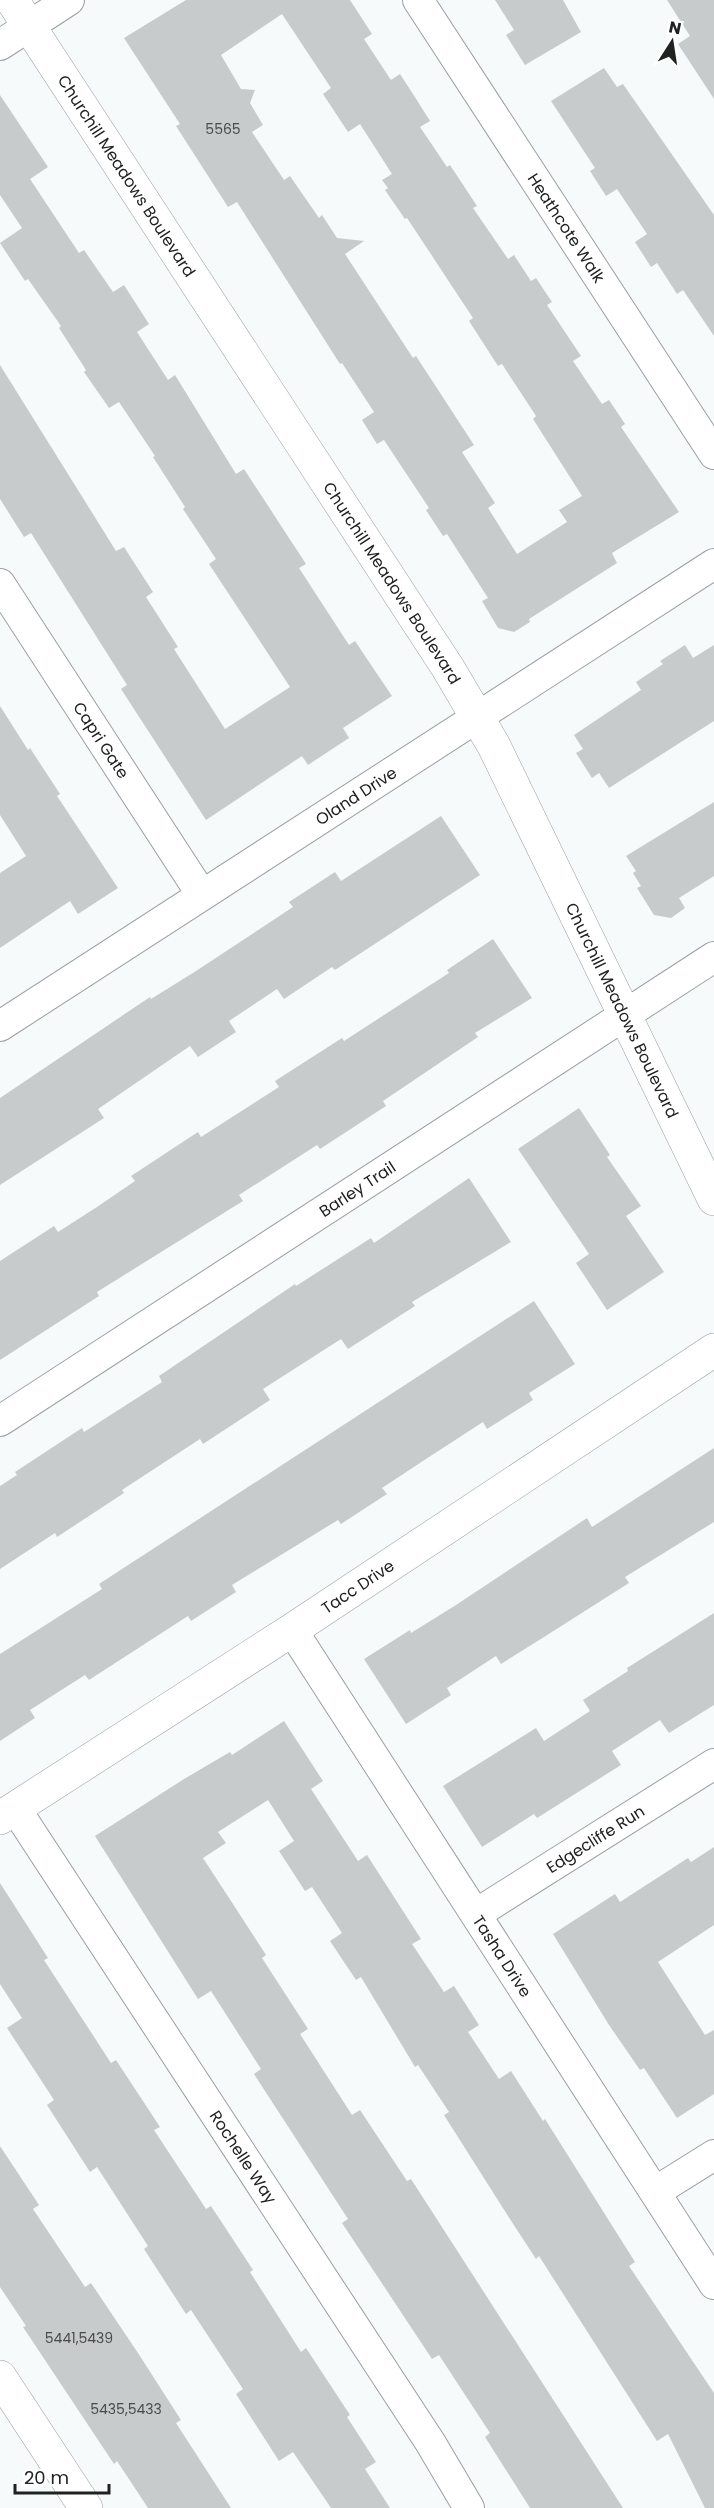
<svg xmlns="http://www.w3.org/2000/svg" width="714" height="2508" font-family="Poppins,sans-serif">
<rect width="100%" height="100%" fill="#f6fafb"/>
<path fill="#c7cbcc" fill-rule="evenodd" d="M 186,0 L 350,0 L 372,34 L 364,39 L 391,80 L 400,74 L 413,94 L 430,121 L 420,127 L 447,167 L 450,165 L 477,206 L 473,208 L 508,259 L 514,255 L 531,281 L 536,278 L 552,302 L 547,305 L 581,356 L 573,361 L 602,404 L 609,400 L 625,424 L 621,427 L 679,512 L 612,553 L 617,563 L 529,619 L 530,622 L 514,632 L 498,628 L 482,601 L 488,598 L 447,534 L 443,536 L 426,510 L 429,508 L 384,440 L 377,444 L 362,420 L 374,412 L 342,363 L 340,364 L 237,202 L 228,207 L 176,126 L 180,124 L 124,38 ZM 282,14 L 331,88 L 323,94 L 348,132 L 360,124 L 392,174 L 382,180 L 388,188 L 385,190 L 405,219 L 407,218 L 473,318 L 469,321 L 498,366 L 502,364 L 536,416 L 533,419 L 582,496 L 559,510 L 567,522 L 517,554 L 488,508 L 495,503 L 462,452 L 474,445 L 416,356 L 413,358 L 345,254 L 364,241 L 337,238 L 322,215 L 319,218 L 290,176 L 284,180 L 252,132 L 263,125 L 250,103 L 255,90 L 241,89 L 221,55 Z
M 495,0 L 563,0 L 581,32 L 525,65 L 506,35 L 514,30 Z
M 667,0 L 714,0 L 714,99 L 678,44 L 690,36 Z
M 604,68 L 617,87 L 623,84 L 714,215 L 714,336 L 683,290 L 677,294 L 657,263 L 651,267 L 635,242 L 647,234 L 617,189 L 606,196 L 590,171 L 595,168 L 551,101 Z
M 0,95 L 48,167 L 30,179 L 79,253 L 84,250 L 113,292 L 124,285 L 149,324 L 137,332 L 168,380 L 175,375 L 236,474 L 244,469 L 306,564 L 299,568 L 349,645 L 355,641 L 392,696 L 343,728 L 349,738 L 308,765 L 302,756 L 206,820 L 121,689 L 127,685 L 31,533 L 24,537 L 0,499 L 0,365 L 116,551 L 124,547 L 153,592 L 146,597 L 178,647 L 174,649 L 225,729 L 290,687 L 209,564 L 216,559 L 183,509 L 185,507 L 153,457 L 155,456 L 119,402 L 109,408 L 84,372 L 86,370 L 59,328 L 61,326 L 28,279 L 25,281 L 0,243 L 22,228 L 0,195 Z
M 685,645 L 693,658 L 714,645 L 714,721 L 609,788 L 599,773 L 592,778 L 576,753 L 583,749 L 574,735 L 641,690 L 636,682 L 663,664 L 660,661 Z
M 0,706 L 28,750 L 30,748 L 60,794 L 57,796 L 118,888 L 78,914 L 70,901 L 0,948 L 0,873 L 26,856 L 0,815 Z
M 714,802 L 714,876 L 679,898 L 685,908 L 671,918 L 654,915 L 637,888 L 641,886 L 633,873 L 636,871 L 626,856 Z
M 441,816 L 480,875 L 335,970 L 332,967 L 284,999 L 277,989 L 229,1021 L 236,1032 L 198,1057 L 190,1046 L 98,1109 L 104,1118 L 0,1185 L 0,1098 L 150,997 L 151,999 L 196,971 L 293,907 L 289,902 L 335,872 L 341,881 Z
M 493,939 L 532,998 L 475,1033 L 478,1037 L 383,1101 L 386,1106 L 320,1149 L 317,1145 L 239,1195 L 243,1201 L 97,1292 L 99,1296 L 0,1360 L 0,1261 L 54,1226 L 58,1232 L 97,1207 L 135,1181 L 131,1176 L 198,1132 L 201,1137 L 279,1087 L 275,1081 L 342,1038 L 344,1041 L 421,991 L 449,973 L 447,970 Z
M 579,1108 L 610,1155 L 607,1157 L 641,1206 L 626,1216 L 664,1272 L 607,1310 L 576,1263 L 589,1254 L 518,1149 Z
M 469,1178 L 511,1242 L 412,1302 L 415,1306 L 348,1349 L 341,1339 L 263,1389 L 270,1400 L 203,1444 L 200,1439 L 122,1490 L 124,1493 L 57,1537 L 55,1533 L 0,1569 L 0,1486 L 17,1475 L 15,1472 L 82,1428 L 84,1432 L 162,1382 L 159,1376 L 295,1284 L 296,1286 L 371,1238 L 374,1243 Z
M 534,1301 L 575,1364 L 529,1393 L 533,1400 L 487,1429 L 483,1422 L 429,1457 L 382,1488 L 387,1494 L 341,1524 L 338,1520 L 232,1585 L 236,1592 L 191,1621 L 188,1616 L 89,1680 L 85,1675 L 30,1710 L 35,1718 L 0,1741 L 0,1654 L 102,1589 L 99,1584 Z
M 714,1448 L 714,1522 L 625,1577 L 629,1583 L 544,1637 L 501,1664 L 496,1656 L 447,1688 L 451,1695 L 406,1724 L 364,1659 L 410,1630 L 411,1633 L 456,1605 L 587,1518 L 592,1527 Z
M 714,1613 L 714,1705 L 669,1733 L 660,1720 L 612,1751 L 621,1765 L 537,1818 L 534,1814 L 482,1847 L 443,1786 L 536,1728 L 544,1741 L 590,1711 L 583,1700 L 628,1671 L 627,1668 Z
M 284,1721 L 323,1781 L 311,1789 L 358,1861 L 367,1855 L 421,1939 L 412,1944 L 444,1992 L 454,1986 L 479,2025 L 468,2032 L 499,2079 L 511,2071 L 543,2121 L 545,2119 L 635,2262 L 629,2266 L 714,2393 L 714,2508 L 705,2508 L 668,2434 L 657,2441 L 539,2256 L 536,2259 L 508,2216 L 444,2115 L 449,2112 L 418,2065 L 415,2067 L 361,1977 L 356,1980 L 330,1941 L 342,1933 L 312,1887 L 305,1891 L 279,1851 L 294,1841 L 268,1800 L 218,1832 L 226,1843 L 203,1858 L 266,1955 L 262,1958 L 308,2029 L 300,2034 L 352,2115 L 360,2110 L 407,2181 L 411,2179 L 623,2508 L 530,2508 L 485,2437 L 490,2433 L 439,2355 L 432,2359 L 342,2223 L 348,2219 L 254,2074 L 261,2069 L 211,1991 L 198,1999 L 95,1836 L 184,1779 L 230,1752 L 232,1755 Z
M 714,1847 L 714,1925 L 658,1962 L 705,2035 L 714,2030 L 714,2094 L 677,2118 L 644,2068 L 640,2070 L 609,2025 L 553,1934 L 615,1894 L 620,1902 L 688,1858 L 691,1862 Z
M 0,1883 L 48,1958 L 44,1960 L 111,2063 L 116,2060 L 160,2127 L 154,2130 L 206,2209 L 211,2206 L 253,2270 L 250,2272 L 301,2352 L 306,2348 L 350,2415 L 347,2417 L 376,2462 L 365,2469 L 390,2508 L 331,2508 L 293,2452 L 279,2461 L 236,2394 L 243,2389 L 191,2310 L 186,2314 L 144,2249 L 148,2246 L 97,2167 L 90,2172 L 47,2105 L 54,2100 L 7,2028 L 22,2018 L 0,1984 Z
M 0,2146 L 39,2205 L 33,2209 L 85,2287 L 91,2283 L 138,2353 L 181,2420 L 176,2423 L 231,2508 L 148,2508 L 117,2461 L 114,2464 L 23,2327 L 26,2326 L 0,2287 Z"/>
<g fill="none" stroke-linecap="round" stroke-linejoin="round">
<g stroke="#9b9fa0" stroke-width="32">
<g id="street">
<path id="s1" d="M 418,0 L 714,454"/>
<path d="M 0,45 L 69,0"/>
<path id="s2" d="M 0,584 L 202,895"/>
<path id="s3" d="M 0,1026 L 714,564"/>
<path id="s4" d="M 0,1421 L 714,957"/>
<path id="s5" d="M 292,1630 L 714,2284"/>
<path id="s6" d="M 15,1808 L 430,2442 L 469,2508"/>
<path id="s7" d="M 476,1914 L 714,1764"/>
<path d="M 655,2192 L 714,2155"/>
</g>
</g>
<g stroke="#9b9fa0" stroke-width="34">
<g id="secondary">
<path id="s8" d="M 12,0 L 448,668 L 494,746 L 714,1199"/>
<path id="s9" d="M 0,1818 L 292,1630 L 714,1350"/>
<path d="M 0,2377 L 86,2508"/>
</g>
</g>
<use href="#street" stroke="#fff" stroke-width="30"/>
<use href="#secondary" stroke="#fff" stroke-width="33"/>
</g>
<g text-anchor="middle" stroke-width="5" stroke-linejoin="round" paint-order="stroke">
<g font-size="14" fill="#4a4c4c">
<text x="223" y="134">5565</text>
<text x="79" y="2343">5441,5439</text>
<text x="126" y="2414">5435,5433</text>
</g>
<g font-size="16" fill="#202222" stroke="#fff">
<text dy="6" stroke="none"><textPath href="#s8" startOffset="210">Churchill Meadows Boulevard</textPath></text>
<text dy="6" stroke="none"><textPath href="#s1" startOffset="272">Heathcote Walk</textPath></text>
<text dy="6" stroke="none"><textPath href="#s8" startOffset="696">Churchill Meadows Boulevard</textPath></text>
<text dy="6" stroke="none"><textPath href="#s2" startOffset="186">Capri Gate</textPath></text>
<text dy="6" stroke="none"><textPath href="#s3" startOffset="424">Oland Drive</textPath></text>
<text dy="6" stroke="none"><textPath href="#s8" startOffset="1182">Churchill Meadows Boulevard</textPath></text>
<text dy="6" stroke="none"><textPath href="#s4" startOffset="426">Barley Trail</textPath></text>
<text dy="6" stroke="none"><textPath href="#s9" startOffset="426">Tacc Drive</textPath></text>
<text dy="6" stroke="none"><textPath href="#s7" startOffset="141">Edgecliffe Run</textPath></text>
<text dy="6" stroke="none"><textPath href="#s5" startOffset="388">Tasha Drive</textPath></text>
<text dy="6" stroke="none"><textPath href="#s6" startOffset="417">Rochelle Way</textPath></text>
</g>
</g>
<g transform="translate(672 42) rotate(12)" stroke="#ffffff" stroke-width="4.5" paint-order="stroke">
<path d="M0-4.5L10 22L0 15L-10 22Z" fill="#202222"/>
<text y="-9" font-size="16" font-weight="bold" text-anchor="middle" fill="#202222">N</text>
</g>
<path d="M15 2484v9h94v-9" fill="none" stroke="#202222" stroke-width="3"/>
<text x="24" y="2484" font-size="18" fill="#202222" stroke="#ffffff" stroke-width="4.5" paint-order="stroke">20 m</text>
</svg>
